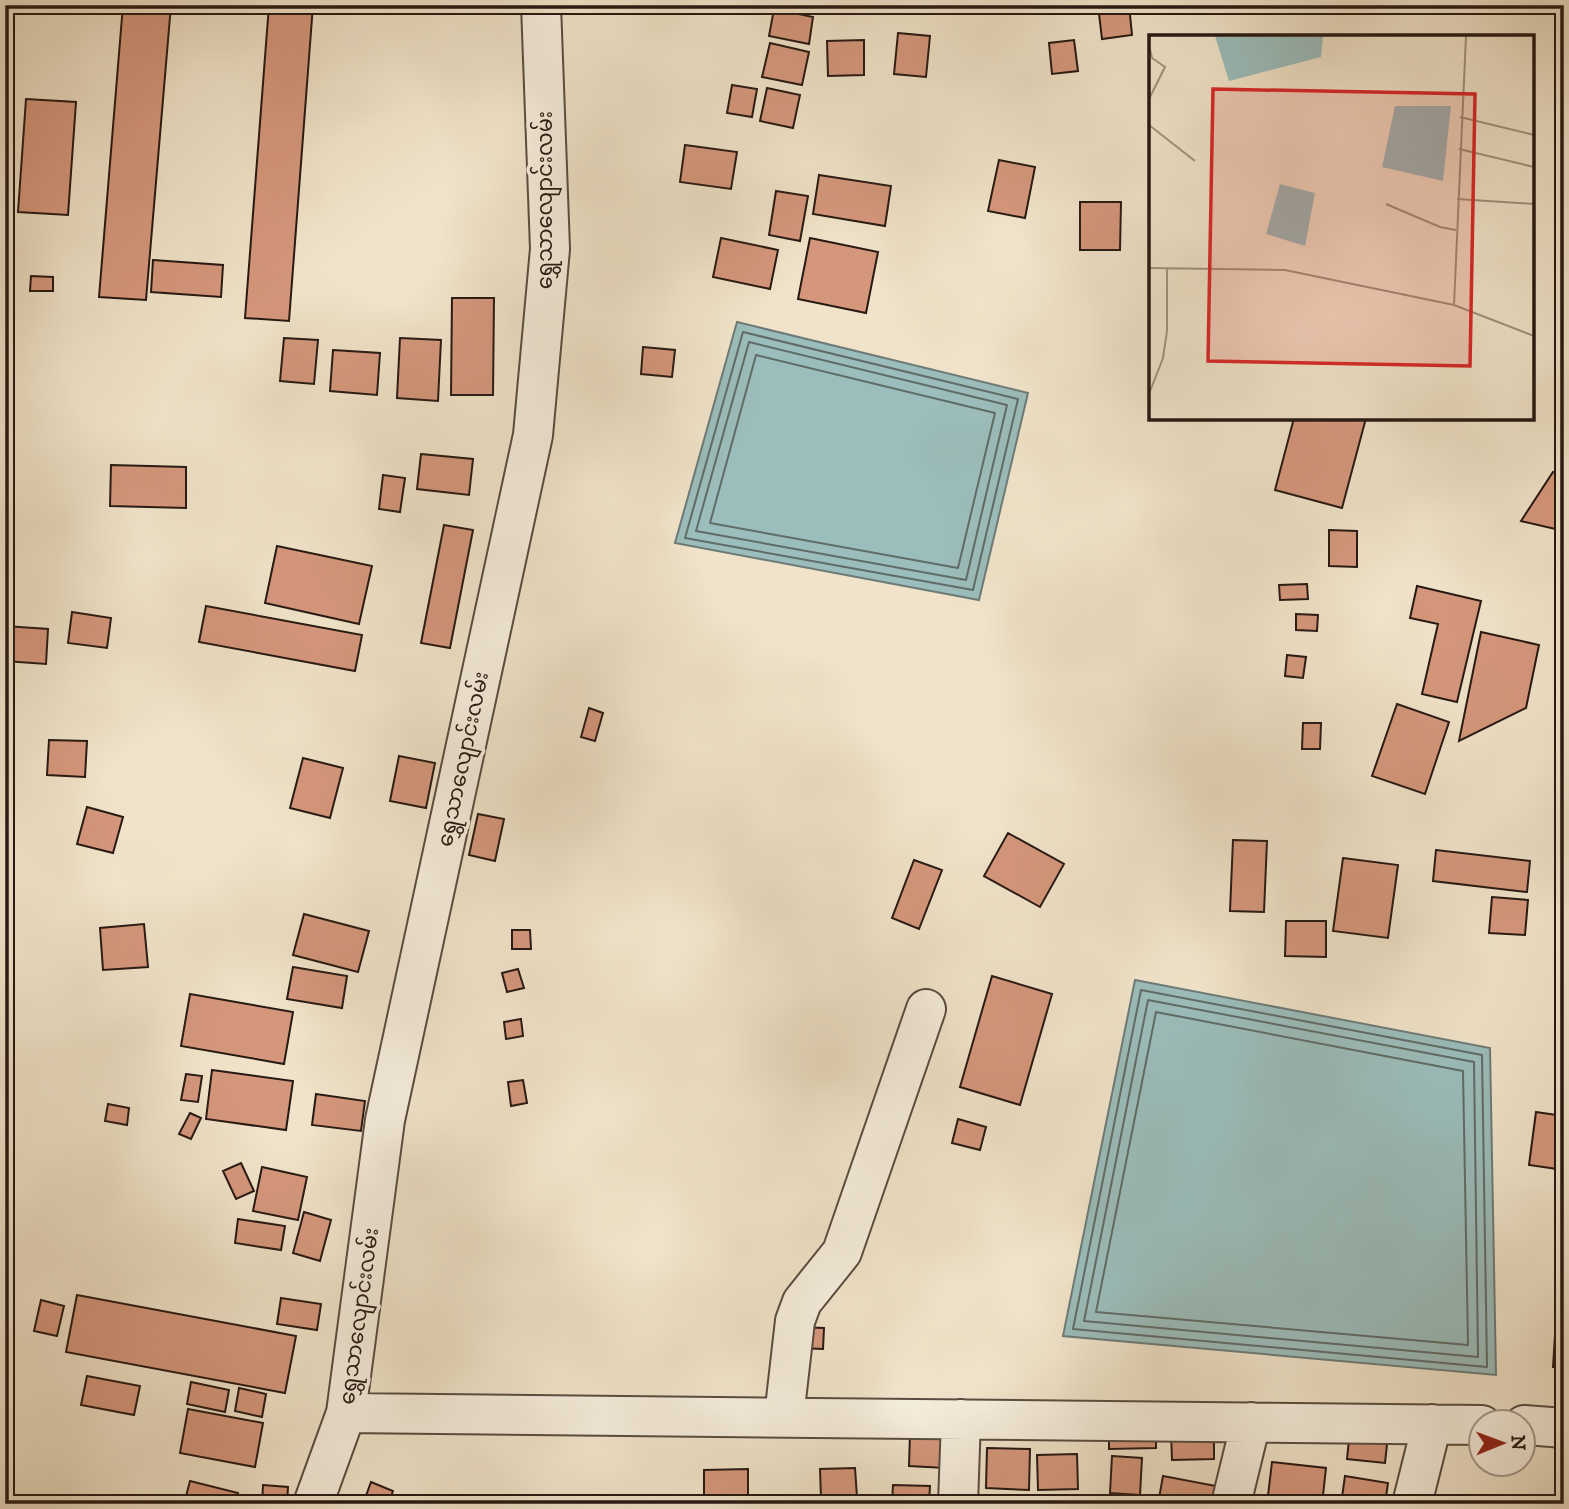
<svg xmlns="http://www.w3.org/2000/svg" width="1569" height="1509" font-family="'IM FELL DW Pica','Noto Sans Myanmar',serif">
<rect width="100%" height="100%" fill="#f0e3c9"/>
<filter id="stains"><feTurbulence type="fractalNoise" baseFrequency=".00286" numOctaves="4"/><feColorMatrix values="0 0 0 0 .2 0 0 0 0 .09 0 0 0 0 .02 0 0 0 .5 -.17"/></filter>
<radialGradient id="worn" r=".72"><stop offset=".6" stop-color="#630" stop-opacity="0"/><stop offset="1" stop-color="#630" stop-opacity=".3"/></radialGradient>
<path fill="#9bbdbb" stroke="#6d7b78" stroke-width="2" d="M 737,322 L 1028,393 L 979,600 L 675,543 Z
M 1135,980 L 1490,1048 L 1496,1375 L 1063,1336 Z"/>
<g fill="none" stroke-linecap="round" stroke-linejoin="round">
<path stroke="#616b67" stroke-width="2" d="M 743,332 L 1018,399 L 973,590 L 685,538 Z
M 749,342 L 1007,405 L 966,580 L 696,531 Z
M 756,355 L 995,413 L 958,568 L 710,523 Z
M 1141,990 L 1482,1055 L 1487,1367 L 1073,1329 Z
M 1148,1000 L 1474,1062 L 1478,1357 L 1084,1321 Z
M 1156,1012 L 1463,1071 L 1468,1345 L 1096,1312 Z"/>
</g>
<path fill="#d5977c" stroke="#271913" stroke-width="2" d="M 123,5 L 171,5 L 146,300 L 99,297 Z
M 269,5 L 313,5 L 289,321 L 245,318 Z
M 1098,5 L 1129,5 L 1132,35 L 1102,39 Z
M 1361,5 L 1390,5 L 1390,11 L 1362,12 Z
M 774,9 L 813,17 L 809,44 L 769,36 Z
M 898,33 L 930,36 L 926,77 L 894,74 Z
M 864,40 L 864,75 L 828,76 L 827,41 Z
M 1074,40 L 1078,71 L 1052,74 L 1049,43 Z
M 770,43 L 809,52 L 802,85 L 762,77 Z
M 732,85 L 757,89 L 752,117 L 727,113 Z
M 767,88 L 800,95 L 793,128 L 760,121 Z
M 26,99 L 76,102 L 68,215 L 18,212 Z
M 685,145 L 737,152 L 731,189 L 680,182 Z
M 999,160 L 1035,167 L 1025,218 L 988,211 Z
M 819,175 L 891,186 L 885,226 L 813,214 Z
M 776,191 L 808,196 L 800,241 L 769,235 Z
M 1080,202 L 1121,202 L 1120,250 L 1080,250 Z
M 721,238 L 778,250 L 770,289 L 713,277 Z
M 810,238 L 878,252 L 866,313 L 798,299 Z
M 153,260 L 223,265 L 221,297 L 151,292 Z
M 31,276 L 53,277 L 53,291 L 30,291 Z
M 452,298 L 494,298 L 493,395 L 451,395 Z
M 284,338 L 318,340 L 314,384 L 280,381 Z
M 400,338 L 441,340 L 438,401 L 397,398 Z
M 643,347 L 675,350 L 672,377 L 641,374 Z
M 333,350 L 380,353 L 377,395 L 330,391 Z
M 1294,418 L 1366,418 L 1342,508 L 1275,490 Z
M 421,454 L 473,459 L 469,495 L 417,489 Z
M 111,465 L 186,467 L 186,508 L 110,506 Z
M 1553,472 L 1564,475 L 1564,531 L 1521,521 Z
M 383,475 L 405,478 L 400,512 L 379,509 Z
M 444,525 L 473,530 L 450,648 L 421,643 Z
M 1329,530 L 1357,531 L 1357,567 L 1329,566 Z
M 277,546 L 372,566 L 359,624 L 265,603 Z
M 1307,584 L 1308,599 L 1280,600 L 1279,585 Z
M 1417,586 L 1481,601 L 1457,702 L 1422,694 L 1438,624 L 1410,618 Z
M 206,606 L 362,635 L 355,671 L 199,642 Z
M 72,612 L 111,618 L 107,648 L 68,643 Z
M 1296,614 L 1318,615 L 1317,631 L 1296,630 Z
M 5,626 L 48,629 L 46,664 L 5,661 Z
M 1481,632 L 1539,645 L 1526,708 L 1459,741 Z
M 1287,655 L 1306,657 L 1303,678 L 1285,676 Z
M 1397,704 L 1449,722 L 1425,794 L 1372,776 Z
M 589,708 L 603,713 L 595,741 L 581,737 Z
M 1303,723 L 1321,723 L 1320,749 L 1302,749 Z
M 49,740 L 87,741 L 85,777 L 47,775 Z
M 399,756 L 435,763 L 426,808 L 390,801 Z
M 303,758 L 343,768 L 330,818 L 290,808 Z
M 87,807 L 123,817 L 113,853 L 77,844 Z
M 478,814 L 504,819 L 495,861 L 469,855 Z
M 1008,833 L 1064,864 L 1040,907 L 984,876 Z
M 1233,840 L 1267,841 L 1264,912 L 1230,911 Z
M 1436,850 L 1530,861 L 1527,892 L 1433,881 Z
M 1343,858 L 1398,865 L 1388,938 L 1333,931 Z
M 914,860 L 942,870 L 919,929 L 892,918 Z
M 1492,897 L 1528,900 L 1525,935 L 1489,933 Z
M 304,914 L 369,931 L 358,972 L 293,955 Z
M 1286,921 L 1326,921 L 1326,957 L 1285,956 Z
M 144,924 L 148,967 L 103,970 L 100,928 Z
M 512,930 L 530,930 L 531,949 L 512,949 Z
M 293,967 L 347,976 L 342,1008 L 287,999 Z
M 518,969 L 524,988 L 507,992 L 502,973 Z
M 992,976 L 1052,994 L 1020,1105 L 960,1087 Z
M 190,994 L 293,1012 L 284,1064 L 181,1046 Z
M 521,1019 L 523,1036 L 506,1039 L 504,1022 Z
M 212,1070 L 293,1081 L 286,1130 L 206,1119 Z
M 186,1074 L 202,1076 L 198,1102 L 181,1100 Z
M 523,1080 L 527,1103 L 511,1106 L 508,1082 Z
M 316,1094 L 365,1101 L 361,1131 L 312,1125 Z
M 108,1104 L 129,1108 L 127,1125 L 105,1121 Z
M 1536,1112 L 1564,1116 L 1564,1170 L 1529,1165 Z
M 190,1113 L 201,1118 L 191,1139 L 179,1134 Z
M 958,1119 L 986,1127 L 980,1150 L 952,1143 Z
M 241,1163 L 254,1191 L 236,1199 L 223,1171 Z
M 262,1167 L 307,1177 L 298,1220 L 253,1211 Z
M 304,1212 L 331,1220 L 320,1261 L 293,1253 Z
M 238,1219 L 285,1226 L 281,1250 L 235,1243 Z
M 77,1295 L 296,1336 L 285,1393 L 66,1352 Z
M 281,1298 L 321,1304 L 317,1330 L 277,1324 Z
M 41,1300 L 64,1306 L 57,1336 L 34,1331 Z
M 1556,1319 L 1564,1320 L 1564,1368 L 1553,1367 Z
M 798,1327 L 824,1328 L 823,1349 L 798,1348 Z
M 87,1376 L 140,1386 L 134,1415 L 81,1405 Z
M 191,1382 L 229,1390 L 225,1412 L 187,1404 Z
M 239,1388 L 266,1394 L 262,1417 L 235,1411 Z
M 188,1409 L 263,1423 L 255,1467 L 180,1453 Z
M 1156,1426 L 1156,1448 L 1109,1449 L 1109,1427 Z
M 1350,1430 L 1388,1435 L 1385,1463 L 1347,1459 Z
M 1214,1431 L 1214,1459 L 1172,1460 L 1171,1432 Z
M 910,1433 L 946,1435 L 945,1468 L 909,1466 Z
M 987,1448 L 1030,1449 L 1029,1490 L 986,1488 Z
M 1077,1454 L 1078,1489 L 1038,1490 L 1037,1455 Z
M 1112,1456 L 1142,1458 L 1140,1495 L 1110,1493 Z
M 1272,1462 L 1326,1468 L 1322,1504 L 1267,1504 Z
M 855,1468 L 857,1497 L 821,1498 L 820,1469 Z
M 748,1469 L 748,1504 L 704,1504 L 704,1470 Z
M 1163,1476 L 1216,1486 L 1213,1504 L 1158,1504 Z
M 1345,1476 L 1388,1483 L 1385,1504 L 1341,1504 Z
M 190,1481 L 238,1493 L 235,1504 L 184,1504 Z
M 371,1482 L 393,1491 L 388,1504 L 363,1504 Z
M 263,1485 L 288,1487 L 287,1504 L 262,1504 Z
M 893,1485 L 930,1486 L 929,1504 L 892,1504 Z"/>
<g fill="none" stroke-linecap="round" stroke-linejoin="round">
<g stroke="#594c40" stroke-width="42">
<path id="minor" d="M 346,1413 L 1482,1425
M 784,1417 L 795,1321 L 802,1302 L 842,1252 L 926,1009
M 1524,1425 L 1564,1428
M 313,1504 L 346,1413 L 385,1120 L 533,435 L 550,249 L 541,5
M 958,1504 L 961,1419
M 1231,1504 L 1251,1422
M 1412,1504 L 1432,1424"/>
</g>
<use href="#minor" stroke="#f5eddc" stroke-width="38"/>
</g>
<g text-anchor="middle" stroke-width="7" stroke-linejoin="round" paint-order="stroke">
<g font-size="21" fill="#271913" stroke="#f5eddc">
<text transform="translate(545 200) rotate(-90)" y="7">ရွှေသာလျောင်းလမ်း</text>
<text transform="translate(463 759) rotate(-78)" y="7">ရွှေသာလျောင်းလမ်း</text>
<text transform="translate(359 1316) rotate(-82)" y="7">ရွှေသာလျောင်းလမ်း</text>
</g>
</g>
<g transform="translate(1149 35)">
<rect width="385" height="385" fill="#f0e3c9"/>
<path d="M 66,1 L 174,1 L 172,22 L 80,46 ZM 246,71 L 302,71 L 294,146 L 233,132 ZM 131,149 L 166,158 L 156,211 L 117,199 Z" fill="#9bbdbb"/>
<path fill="none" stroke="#a09280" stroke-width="2" d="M 0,10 L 3,23 L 16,32 L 0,64M 311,82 L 385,100M 0,90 L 46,126M 310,114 L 385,132M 308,164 L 385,169M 237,169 L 291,192 L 307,195M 0,233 L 136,235 L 305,270 L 385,301M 305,270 L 317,1M 0,359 L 14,323 L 18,296 L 18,233"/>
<path fill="#d62828" fill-opacity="0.15" stroke="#d62828" stroke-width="3.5" d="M 64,54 L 326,59 L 321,331 L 59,326 Z"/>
<rect width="385" height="385" fill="none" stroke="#271913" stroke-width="3.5"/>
</g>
<rect width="1569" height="1509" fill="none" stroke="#f0e3c9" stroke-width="28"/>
<rect x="7" y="7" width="1555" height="1495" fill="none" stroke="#271913" stroke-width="3.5"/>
<rect x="14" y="14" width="1541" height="1481" fill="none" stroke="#271913" stroke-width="2"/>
<g transform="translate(1502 1443) rotate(89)"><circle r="33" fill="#f5eddc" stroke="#a3988c" stroke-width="2"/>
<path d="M0-5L12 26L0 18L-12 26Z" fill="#8f2418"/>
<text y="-10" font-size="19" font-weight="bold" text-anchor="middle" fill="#271913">N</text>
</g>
<rect width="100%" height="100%" filter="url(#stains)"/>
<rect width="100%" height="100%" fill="url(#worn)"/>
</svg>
